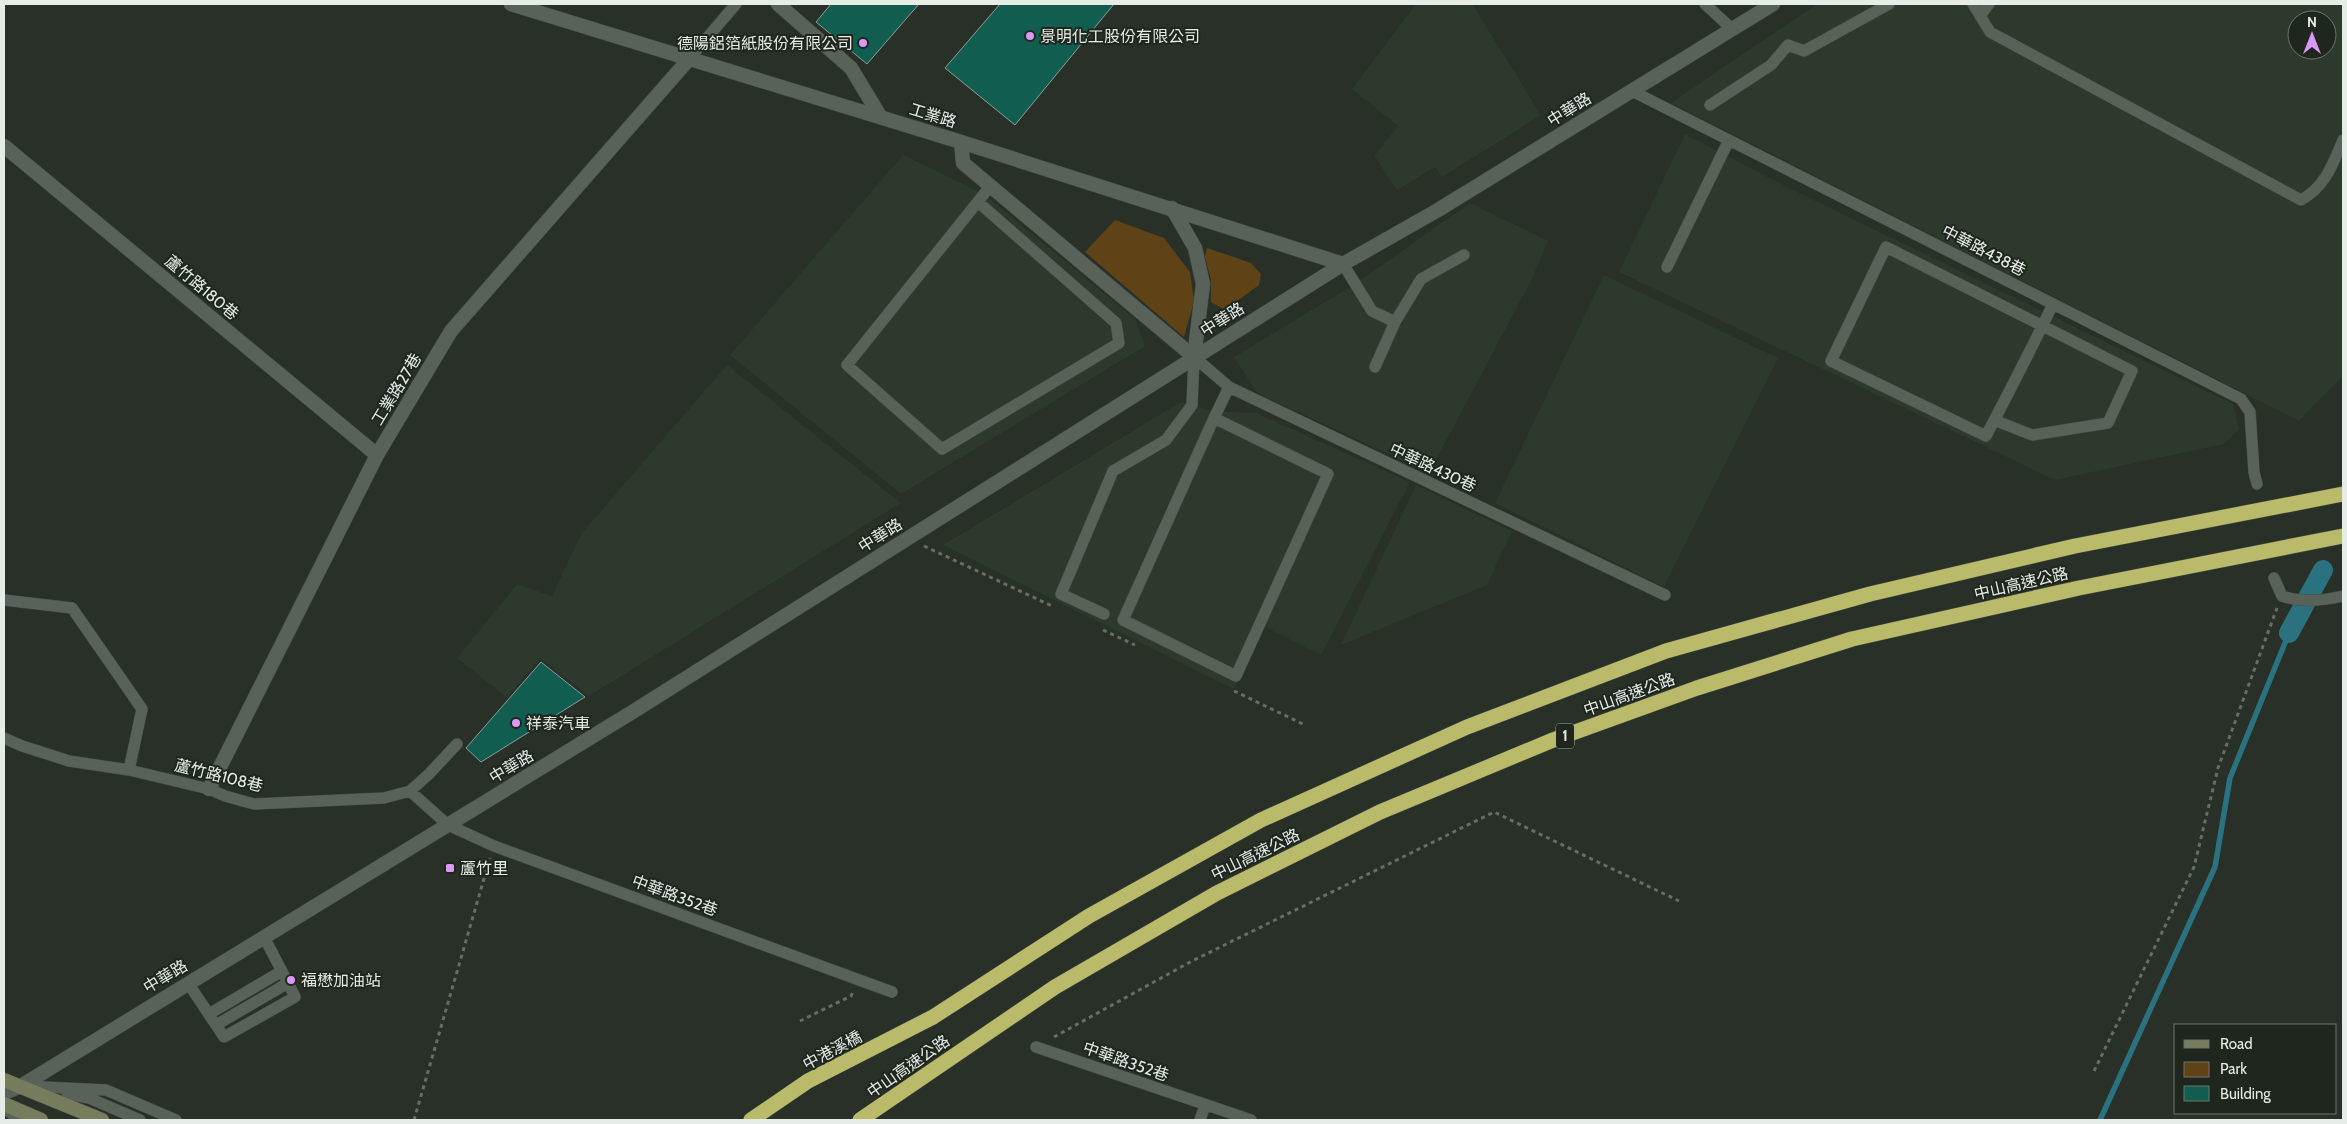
<svg xmlns="http://www.w3.org/2000/svg" width="2347" height="1124" font-family="Cabin,'Noto Sans TC',sans-serif">
<rect width="100%" height="100%" fill="#283028"/>
<path fill="#2c392c" fill-rule="evenodd" d="M 1416,4 L 1472,4 L 1541,115 L 1442,177 L 1435,167 L 1397,190 L 1374,156 L 1398,126 L 1352,89 Z
M 1817,4 L 2343,4 L 2343,376 L 2299,421 L 1671,103 ZM 2297,20 L 2327,20 L 2327,50 L 2297,50 Z
M 1685,134 L 1785,186 L 2233,404 L 2239,429 L 2224,444 L 2055,480 L 1619,272 Z
M 903,155 L 984,194 L 1135,319 L 1145,346 L 901,494 L 730,355 Z
M 1470,203 L 1548,241 L 1532,279 L 1429,473 L 1257,393 L 1234,357 L 1361,280 Z
M 1604,275 L 1778,358 L 1664,587 L 1495,503 Z
M 727,365 L 901,503 L 589,696 L 540,658 L 507,698 L 457,658 L 517,584 L 552,596 L 581,534 Z
M 1181,402 L 1211,411 L 1256,413 L 1410,482 L 1321,655 L 1265,627 L 1234,689 L 943,545 Z
M 1416,485 L 1512,531 L 1487,585 L 1341,645 Z"/>
<path fill="#5f4316" d="M 1115,220 L 1164,238 L 1190,272 L 1194,301 L 1184,337 L 1085,252 Z
M 1207,248 L 1251,263 L 1261,274 L 1259,285 L 1225,310 L 1211,302 L 1211,280 L 1205,257 Z"/>
<g fill="none" stroke-linecap="round" stroke-linejoin="round">
<path stroke="#2a7280" stroke-width="5.5" d="M 2100,1120 L 2215,867 L 2230,778 L 2289,633"/>
<path stroke="#2a7280" stroke-width="20" d="M 2289,633 L 2323,570"/>
</g>
<path fill="#115e51" stroke="#8d9c98" d="M 831,4 L 919,4 L 867,64 L 816,22 Z
M 1000,4 L 1114,4 L 1015,125 L 945,68 Z
M 541,662 L 585,697 L 481,762 L 466,748 Z"/>
<g fill="none" stroke-linecap="round" stroke-linejoin="round">
<g stroke="#444b44" stroke-width="12">
<path id="service" d="M 1705,4 L 1732,29
M 1973,4 L 1990,32 L 2301,200 C 2325,187 2333,164 2343,140
M 1980,16 L 1989,4
M 689,59 L 736,4
M 1632,91 L 2241,399 L 2250,412 L 2254,472 L 2257,484
M 1710,105 L 1771,65 L 1788,45 L 1804,51 L 1889,4
M 978,202 L 1116,323 L 1119,343 L 942,449 L 847,365 L 984,194 L 990,186
M 1343,264 L 1372,311 L 1395,322 L 1375,367
M 1667,267 L 1729,140
M 1395,322 L 1421,279 L 1464,255
M 1194,357 L 1229,387 L 1665,595
M 1214,418 L 1328,474 L 1236,676 L 1123,620 L 1214,418 L 1229,387
M 1994,420 L 2032,435 L 2108,423 L 2132,371 L 1886,247 L 1831,361 L 1986,436 C 2009,392 2032,348 2053,304
M 2274,578 L 2282,596 C 2302,603 2322,601 2343,596
M 4,600 L 72,608 L 142,709 L 129,770
M 1104,614 L 1061,594 L 1113,471 L 1166,440 L 1192,405 L 1194,357
M 4,738 L 22,746 L 69,761 L 129,770 L 209,789 L 225,796 L 254,804 L 384,798 L 410,791 L 448,825 L 494,846 L 892,992
M 410,791 L 429,774 L 457,744
M 188,983 L 216,1025 L 288,983 L 264,937
M 209,1014 L 282,971
M 216,1025 L 224,1037 L 295,997 L 288,983
M 1036,1047 L 1251,1120
M 23,1086 L 106,1090 L 176,1120
M 67,1094 L 89,1098 L 140,1120
M 4,1108 L 20,1120
M 1200,1120 L 1205,1105"/>
</g>
<g stroke="#444b44" stroke-width="15">
<path id="minor" d="M 778,4 L 851,68 L 880,116
M 961,142 L 963,163 L 1194,357
M 4,146 L 377,455
M 209,789 L 377,455 L 451,331 L 689,59"/>
</g>
<g stroke="#444b44" stroke-width="15">
<path id="tertiary" d="M 511,4 L 961,142 L 1343,264
M 1172,208 L 1195,248 L 1203,284 L 1194,357
M 4,1093 L 21,1086 L 634,711 L 1343,264 L 1438,210 L 1773,4"/>
</g>
<g stroke="#444b44" stroke-width="15">
<path id="secondary" d="M 4,1080 L 102,1120
M 4,1104 L 41,1120"/>
</g>
<g stroke="#444b44" stroke-width="16">
<path id="motorway" d="M 751,1120 L 808,1081 L 933,1017"/>
</g>
<path stroke="#656d65" stroke-width="3" stroke-dasharray="4 4" stroke-linecap="butt" d="M 924,546 L 1052,606
M 1103,630 L 1135,645
M 1234,691 L 1305,725
M 800,1021 L 851,996 L 853,992
M 1054,1037 L 1192,961 L 1494,812 L 1679,901
M 2094,1071 L 2194,867 L 2218,768 L 2277,608
M 414,1120 L 490,858"/>
<use href="#service" stroke="#586258" stroke-width="11"/>
<use href="#minor" stroke="#586258" stroke-width="14"/>
<use href="#tertiary" stroke="#586258" stroke-width="14"/>
<use href="#secondary" stroke="#757d5d" stroke-width="14"/>
<use href="#motorway" stroke="#babb6a" stroke-width="15"/>
<g stroke="#444b44" stroke-width="16" stroke-linecap="butt">
<path id="motorway-bridge" d="M 933,1017 L 1089,916 L 1261,820 L 1467,727 L 1666,651 L 1870,594 L 2075,546 L 2343,494
M 860,1120 L 1055,987 L 1217,893 L 1380,812 L 1553,740 L 1697,688 L 1852,639 L 2079,588 L 2343,536"/>
</g>
<use href="#motorway-bridge" stroke="#babb6a" stroke-width="15"/>
</g>
<g fill="#dc99f4" stroke="#1e261e" stroke-width="2">
<circle cx="1030" cy="36" r="5"/>
<circle cx="863" cy="43" r="5"/>
<circle cx="516" cy="723" r="5"/>
<rect x="445" y="863" width="10" height="10" rx="2.5"/>
<circle cx="291" cy="980" r="5"/>
</g>
<g text-anchor="middle" stroke-width="4" stroke-linejoin="round" paint-order="stroke">
<rect fill="#1e261e" stroke="#aab1aa" stroke-width="1" x="1556" y="723.5" width="18" height="25" rx="4"/>
<g font-size="15" font-weight="bold" fill="#e6ece6">
<text x="1565" y="741">1</text>
</g>
<g font-size="16" fill="#e6ece6" stroke="#1e261e" text-anchor="start">
<text x="1040" y="42">景明化工股份有限公司</text>
<text x="853" y="49" text-anchor="end">德陽鋁箔紙股份有限公司</text>
<text x="526" y="729">祥泰汽車</text>
<text x="460" y="874">蘆竹里</text>
<text x="301" y="986">福懋加油站</text>
</g>
<g font-size="16" fill="#e6ece6" stroke="#1e261e">
<text transform="translate(1569 109) rotate(-32)" y="6">中華路</text>
<text transform="translate(933 115) rotate(17)" y="6">工業路</text>
<text transform="translate(1984 250) rotate(27)" y="6">中華路438巷</text>
<text transform="translate(202 287) rotate(40)" y="6">蘆竹路180巷</text>
<text transform="translate(1222 319) rotate(-32)" y="6">中華路</text>
<text transform="translate(396 389) rotate(-59)" y="6">工業路27巷</text>
<text transform="translate(1433 467) rotate(25)" y="6">中華路430巷</text>
<text transform="translate(880 535) rotate(-32)" y="6">中華路</text>
<text transform="translate(2021 583) rotate(-13)" y="6">中山高速公路</text>
<text transform="translate(1629 694) rotate(-20)" y="6">中山高速公路</text>
<text transform="translate(511 766) rotate(-31)" y="6">中華路</text>
<text transform="translate(219 775) rotate(14)" y="6">蘆竹路108巷</text>
<text transform="translate(1255 854) rotate(-26)" y="6">中山高速公路</text>
<text transform="translate(675 895) rotate(20)" y="6">中華路352巷</text>
<text transform="translate(165 976) rotate(-31)" y="6">中華路</text>
<text transform="translate(832 1050) rotate(-28)" y="6">中港溪橋</text>
<text transform="translate(1126 1061) rotate(19)" y="6">中華路352巷</text>
<text transform="translate(908 1066) rotate(-35)" y="6">中山高速公路</text>
</g>
</g>
<rect width="2347" height="1124" fill="none" stroke="#e6ece6" stroke-width="10"/>
<rect x="2174" y="1024" width="162" height="90" fill="#1e261e" stroke="#6e756e"/>
<rect x="2184" y="1040" width="25" height="8" fill="#757d5d" stroke="#6e756e"/>
<text x="2220" y="1049" font-size="15" fill="#e6ece6">Road</text>
<rect x="2184" y="1062" width="25" height="15" fill="#5f4316" stroke="#6e756e"/>
<text x="2220" y="1074" font-size="15" fill="#e6ece6">Park</text>
<rect x="2184" y="1086" width="25" height="15" fill="#115e51" stroke="#6e756e"/>
<text x="2220" y="1099" font-size="15" fill="#e6ece6">Building</text>
<g transform="translate(2312 35)"><circle r="24" fill="#1e261e" stroke="#6e756e"/>
<path d="M0-4L9 19L0 12L-9 19Z" fill="#dc99f4"/>
<text y="-8" font-size="14" font-weight="bold" text-anchor="middle" fill="#e6ece6">N</text>
</g>
</svg>
